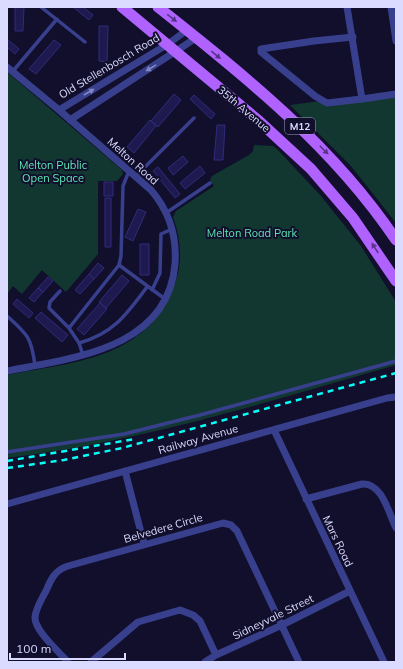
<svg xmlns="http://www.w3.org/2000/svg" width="403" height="669" font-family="Mulish,sans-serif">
<rect width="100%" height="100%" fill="#110f2c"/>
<path fill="#123731" d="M 7,72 L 122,170 L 123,174 L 117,181 L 98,181 L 98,254 L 66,292 L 42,270 L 22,294 L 13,286 L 7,294 Z
M 396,91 L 396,223 L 351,166 L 290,105 Z
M 254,145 L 273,146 L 278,150 L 321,196 L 361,246 L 396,302 L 396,365 C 267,402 140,442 7,458 L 7,375 C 73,362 142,360 172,291 C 183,267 182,242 173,217 L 176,211 L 214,186 L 210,180 L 212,176 L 249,155 L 253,151 Z"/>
<path fill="#1e1a4f" stroke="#302b7c" d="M 15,7 L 24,7 L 23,31 L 15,31 Z
M 73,7 L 83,7 L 93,15 L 89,20 Z
M 99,26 L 108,26 L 107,62 L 99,61 Z
M 7,39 L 19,49 L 15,54 L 7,47 Z
M 54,40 L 61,45 L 36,74 L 29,69 Z
M 174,94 L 181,100 L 158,127 L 151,121 Z
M 194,95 L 215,114 L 211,119 L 190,99 Z
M 150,120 L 156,126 L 134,153 L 127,147 Z
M 217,125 L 225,125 L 223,160 L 214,160 Z
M 183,156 L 188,162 L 173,175 L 168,168 Z
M 200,166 L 205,173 L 185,189 L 180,183 Z
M 158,167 L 180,194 L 175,198 L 153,171 Z
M 104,182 L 113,182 L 113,196 L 104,196 Z
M 105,198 L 111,198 L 111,247 L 105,247 Z
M 138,209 L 146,212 L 133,241 L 125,237 Z
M 140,244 L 149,244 L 149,275 L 140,275 Z
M 98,263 L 104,268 L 94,279 L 89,274 Z
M 89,274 L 94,279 L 80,294 L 75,290 Z
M 122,275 L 129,281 L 106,308 L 99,302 Z
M 48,277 L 53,281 L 43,292 L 38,288 Z
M 38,288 L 43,292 L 34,302 L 29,298 Z
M 17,299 L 33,313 L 29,318 L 13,304 Z
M 100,303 L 107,309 L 84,335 L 77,329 Z
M 41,312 L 68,335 L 62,342 L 35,318 Z"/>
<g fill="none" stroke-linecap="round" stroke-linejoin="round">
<path stroke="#38408e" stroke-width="3.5" d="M 41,7 L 85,42
M 13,71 L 57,19
M 136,176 L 194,118
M 166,213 L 210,183
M 119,265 L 121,256 L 123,186 L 129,171
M 152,290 L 160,273 L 161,234 L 172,229
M 60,291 L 50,302 L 49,308 L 69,328 L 79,343 L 83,355
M 7,316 C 28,335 31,337 35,365
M 69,328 L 119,265 L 165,299
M 79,343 C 113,334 127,314 147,287
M 7,452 L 124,434 L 200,415 L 396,361"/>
<path stroke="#38408e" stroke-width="7" d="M 347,7 L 362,99 L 396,94
M 391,7 L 396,41
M 353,37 L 314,41 L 261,49 L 261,52 L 315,96 L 327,103 L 362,99
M 7,67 L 59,110 L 151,190 C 169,211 177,236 175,264 C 168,349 73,358 7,371
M 59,110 L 168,44 L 187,30
M 70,120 L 196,38
M 274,430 L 384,662
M 125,471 L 144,544
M 306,499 L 362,484 C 382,482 389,514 396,528
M 7,504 L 387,398 L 396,397
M 68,662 C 59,652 34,630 35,617 C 36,608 42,598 46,591 C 51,579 55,570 68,566 L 223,523 L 231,525 L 237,531 L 299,662
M 91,662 L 138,622 L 180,610 L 193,615 L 200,621 L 216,655
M 205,662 L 216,655 L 282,625 L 350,591"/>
<path stroke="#b062ff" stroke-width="11" d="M 122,7 L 259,121 L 311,169 L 353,218 L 396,281
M 158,7 C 245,76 333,146 396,240"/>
<path stroke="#07fff8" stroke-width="2.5" stroke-dasharray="6 5" stroke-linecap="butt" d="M 7,461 L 135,439
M 7,468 L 64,460 L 122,448 L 396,373"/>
</g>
<defs><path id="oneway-solid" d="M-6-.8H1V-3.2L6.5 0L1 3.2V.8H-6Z"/></defs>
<g fill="#59348b">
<use href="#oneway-solid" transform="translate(172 18) rotate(38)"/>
<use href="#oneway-solid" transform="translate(216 55) rotate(39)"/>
<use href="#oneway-solid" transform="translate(324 150) rotate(45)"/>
<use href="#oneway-solid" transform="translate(375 248) rotate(-123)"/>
</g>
<g fill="#8186c1">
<use href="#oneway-solid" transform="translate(151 68) rotate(149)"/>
<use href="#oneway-solid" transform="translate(89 92) rotate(-30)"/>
</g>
<g text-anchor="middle" stroke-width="4" stroke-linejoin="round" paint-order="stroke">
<rect fill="#110f2c" stroke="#9e9ec0" stroke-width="1" x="285" y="118" width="30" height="16" rx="3"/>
<g font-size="10" font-weight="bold" fill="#dbdbff">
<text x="300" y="130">M12</text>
</g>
<g font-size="11" fill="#dbdbff" stroke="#110f2c">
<text transform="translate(109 66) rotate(-31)" y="4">Old Stellenbosch Road</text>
<text transform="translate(244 109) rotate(40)" y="4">35th Avenue</text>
<text transform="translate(133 161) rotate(42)" y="4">Melton Road</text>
<text transform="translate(198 439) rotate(-16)" y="4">Railway Avenue</text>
<text transform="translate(163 528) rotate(-16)" y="4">Belvedere Circle</text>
<text transform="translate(338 541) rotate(64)" y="4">Mars Road</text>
<text transform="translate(273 617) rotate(-26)" y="4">Sidneyvale Street</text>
</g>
<g font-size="11" fill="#5ee8b3" stroke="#110f2c">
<text x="53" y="169">Melton Public<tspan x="53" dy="13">Open Space</tspan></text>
<text x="252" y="237">Melton Road Park</text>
</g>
</g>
<rect width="403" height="669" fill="none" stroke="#dbdbff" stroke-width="16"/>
<path d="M10 653v6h115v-6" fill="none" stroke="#dbdbff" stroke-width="2"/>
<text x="16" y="653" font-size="12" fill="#dbdbff" stroke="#110f2c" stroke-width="3" paint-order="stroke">100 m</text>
</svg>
